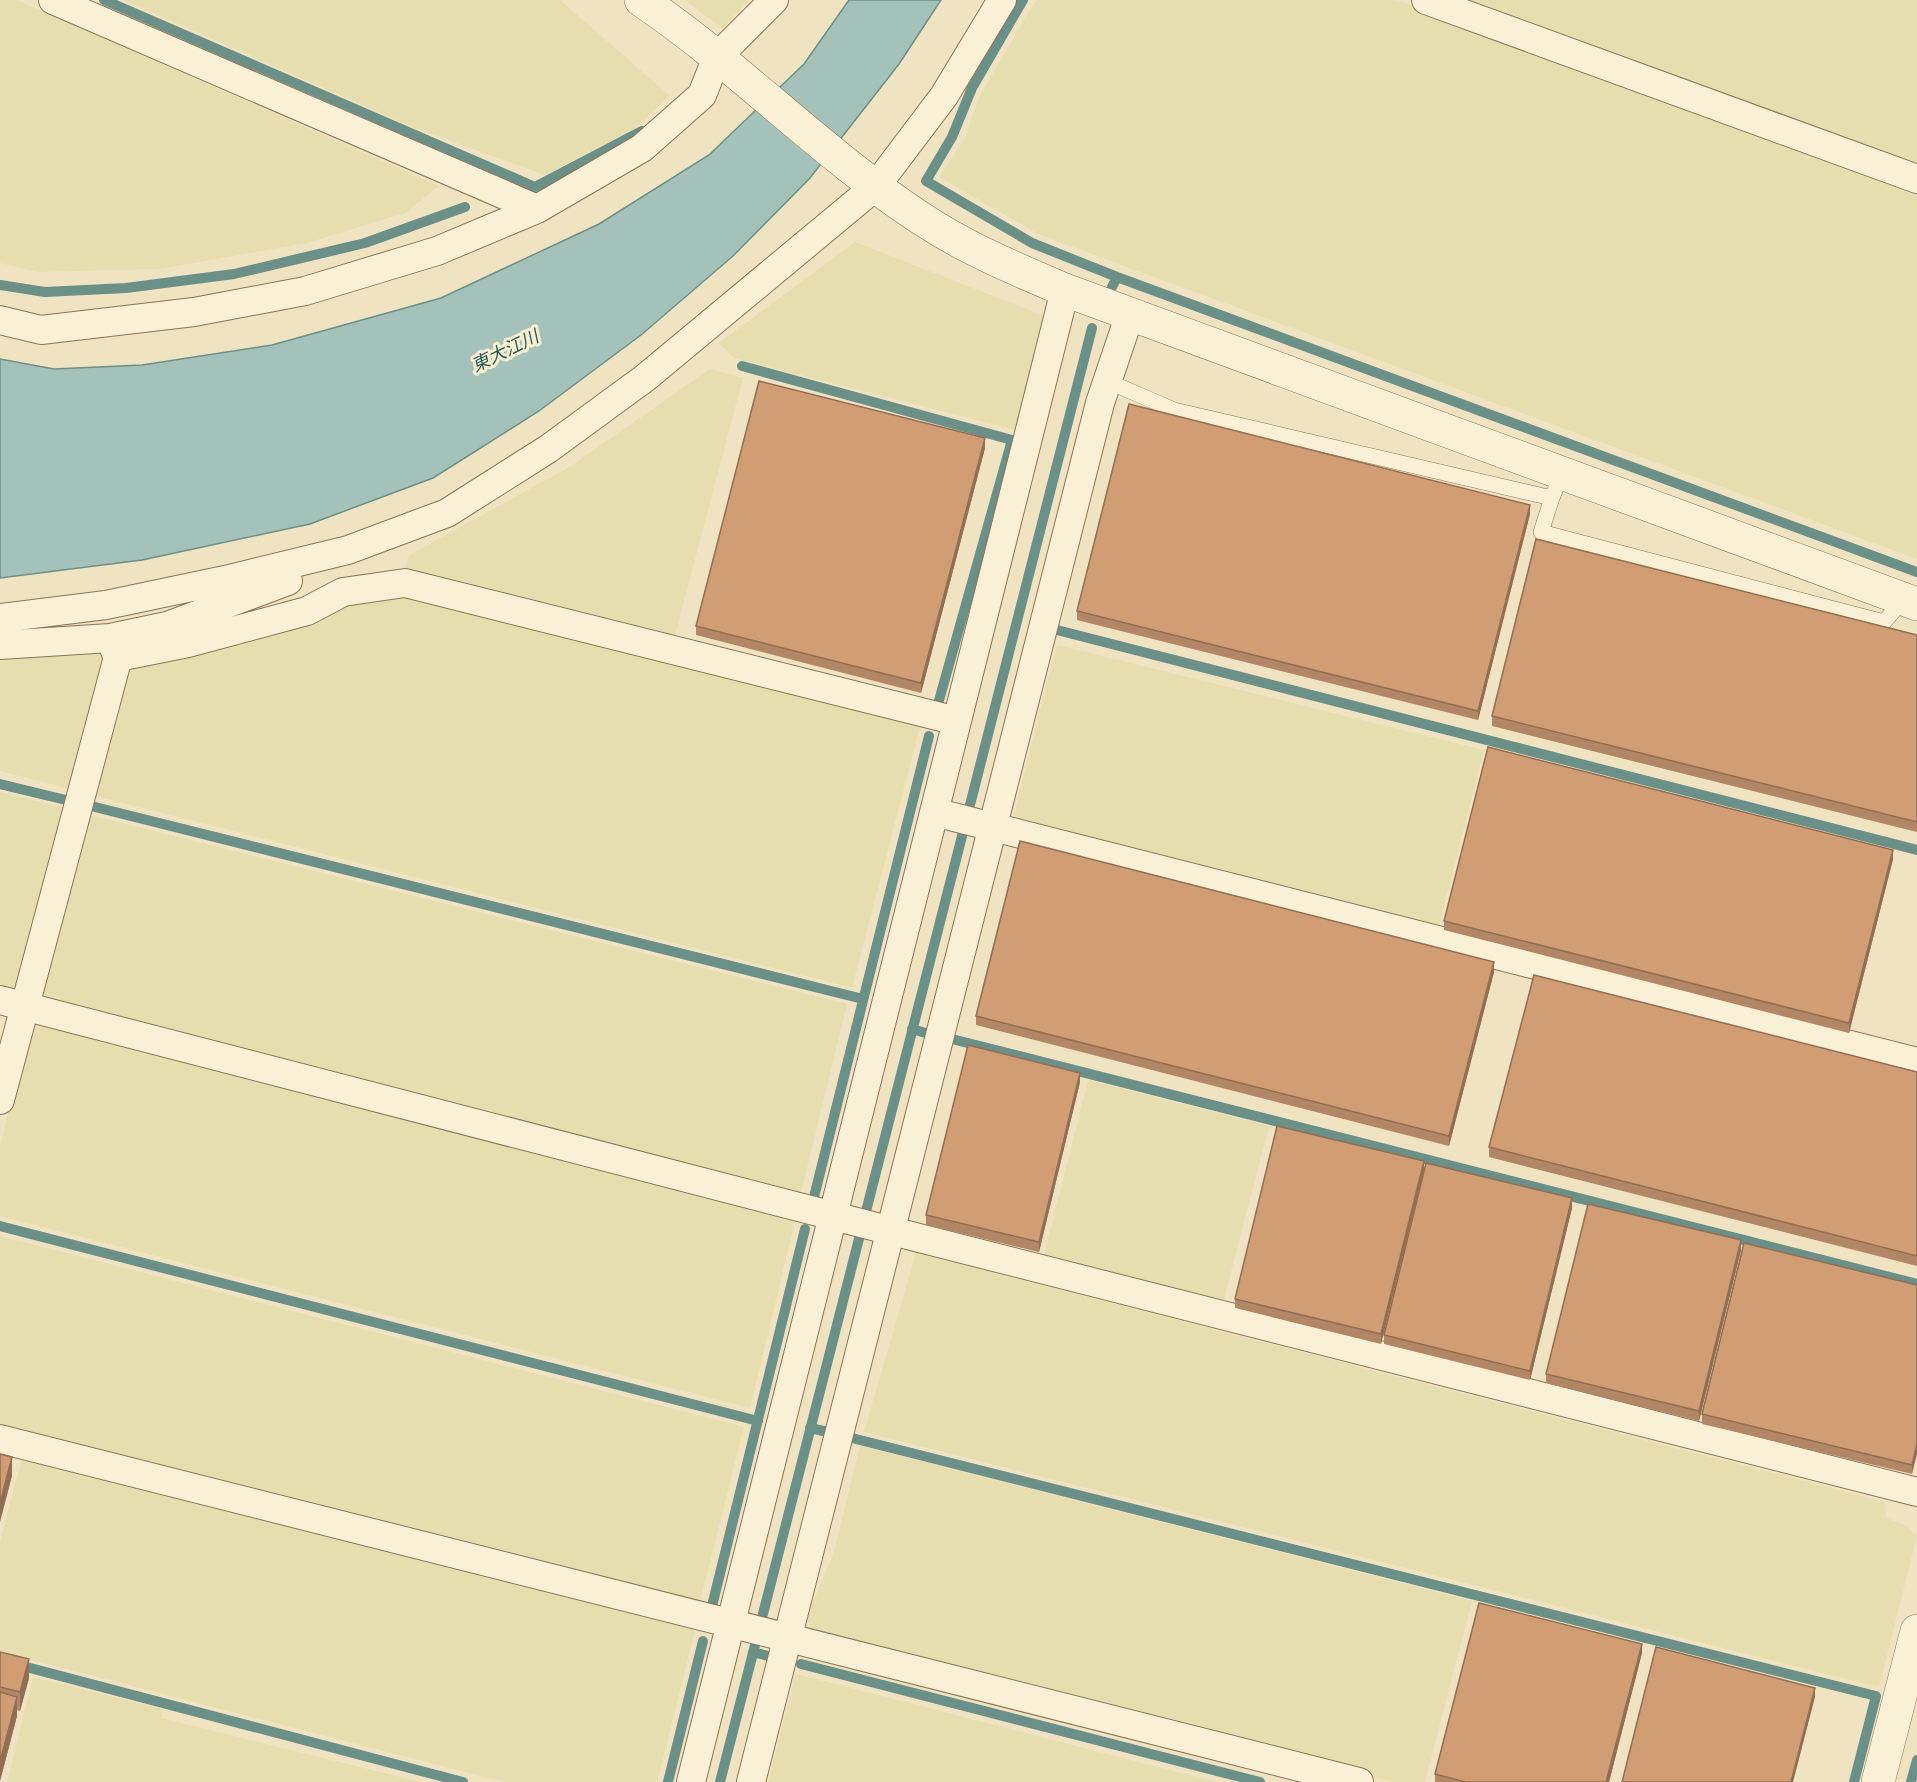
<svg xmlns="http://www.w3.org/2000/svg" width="1917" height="1782" font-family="'PT Serif','Noto Sans JP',serif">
<rect width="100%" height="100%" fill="#f0e3c1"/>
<path fill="#e6deae" d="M 0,0 L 17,0 L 439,186 L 405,213 L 307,243 L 159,269 L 37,272 L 0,263 Z
M 124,0 L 560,0 L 670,96 L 634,129 L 545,175 L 415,128 Z
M 684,0 L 749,0 L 723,28 Z
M 1036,0 L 1396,0 L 1917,191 L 1917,559 L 1038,234 L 939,177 L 964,140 L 980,95 Z
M 1460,0 L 1917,0 L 1917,168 Z
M 855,242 L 1042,315 L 1044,332 L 1020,431 L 734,358 L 719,343 Z
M 710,369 L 743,378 L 674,639 L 405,569 L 409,555 L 568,468 Z
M 404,592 L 920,727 L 852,988 L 92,795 L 129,665 L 344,602 Z
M 1057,645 L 1484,750 L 1438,930 L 1020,821 L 1014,815 Z
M 98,651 L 103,663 L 70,789 L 0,771 L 0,652 Z
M 0,792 L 65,808 L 16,989 L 7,992 L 0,991 Z
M 86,814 L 847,1004 L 800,1197 L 51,1002 L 45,996 L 42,987 Z
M 44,1022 L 796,1217 L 750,1408 L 0,1216 L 0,1146 L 28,1033 L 35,1026 Z
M 1088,1080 L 1269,1126 L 1223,1303 L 1044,1256 Z
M 0,1236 L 744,1427 L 698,1609 L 0,1431 Z
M 916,1253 L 1885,1502 L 1886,1518 L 1905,1525 L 1917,1536 L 1879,1687 L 864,1432 Z
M 860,1446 L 1472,1601 L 1425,1782 L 1392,1782 L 812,1635 L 807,1616 L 834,1552 Z
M 23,1455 L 695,1630 L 657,1782 L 504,1782 L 0,1652 L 0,1541 Z
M 796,1674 L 1216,1782 L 768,1782 Z
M 33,1677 L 163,1709 L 161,1718 L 421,1782 L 7,1782 Z"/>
<path fill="#a4c2ba" stroke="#6a9088" stroke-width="1.5" d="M 849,0 L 941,0 L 899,64 L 810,178 L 733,256 L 641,335 L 539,411 L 433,478 L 310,524 L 142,560 L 0,578 L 0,359 L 54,369 L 142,365 L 272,345 L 441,298 L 599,224 L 709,155 L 804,64 Z"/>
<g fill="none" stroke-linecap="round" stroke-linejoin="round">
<path stroke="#6a9088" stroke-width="10" d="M 104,0 L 535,187 L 642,131
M 1023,0 L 972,88 L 952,137 L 926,181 L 1032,243 L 1117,277
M 0,285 L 45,292 L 126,288 L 234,274 L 365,243 L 465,207
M 1112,287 L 1117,277 L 1917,572
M 742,366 L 1012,440 L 938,704
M 1053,629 L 1917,850
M 0,784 L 66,800
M 91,806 L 863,999
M 912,1029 L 929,1034
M 948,1038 L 1917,1284
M 814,1197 L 929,736
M 0,1226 L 758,1421
M 810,1428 L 828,1432
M 848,1437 L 1876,1696 L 1854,1782
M 712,1606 L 805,1229
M 753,1652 L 772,1657
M 0,1660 L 463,1782
M 801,1664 L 1260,1782
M 668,1782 L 703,1641
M 720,1782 L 1092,328
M 1911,1782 L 1917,1760"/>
<g stroke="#8a7458" stroke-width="16">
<path id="service" d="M 1107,381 L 1174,410 L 1552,498 L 1562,473
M 1552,498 L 1541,532 L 1884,622 L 1904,599"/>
</g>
<g stroke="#8a7458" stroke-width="30">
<path id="minor" d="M 53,0 L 537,209
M 1426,0 L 1917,179
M 0,320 L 41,330 L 194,312 L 305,291 L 437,251 L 537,209 L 642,148 L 702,95 L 717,57 L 774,0
M 0,618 L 106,605 L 225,580 L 348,550 L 447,513 L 548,449 L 645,378 L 876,186 L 944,96 L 1002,0
M 110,638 L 167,626 L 288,581
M 0,645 L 110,638 L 117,656
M 934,812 L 1917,1062
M 0,1000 L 880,1228 L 1917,1492
M 0,1100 L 118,657 L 188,643 L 307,611 L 343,592 L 405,583 L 957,721
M 0,1439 L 1359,1782
M 691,1782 L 1065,290
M 751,1782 L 1100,403 L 1130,314"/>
</g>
<g stroke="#8a7458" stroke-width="34">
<path id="tertiary" d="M 641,0 C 739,66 822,154 922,219 C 967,249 1016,269 1065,290 L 1917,604
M 1878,1782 L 1917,1631"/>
</g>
<use href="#service" stroke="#faf0d5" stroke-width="15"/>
<use href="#minor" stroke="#faf0d5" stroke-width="28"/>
<use href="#tertiary" stroke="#faf0d5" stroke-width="33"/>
</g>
<path fill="#b38765" d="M 985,448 L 921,693 L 696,635 L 696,626 Z
M 1530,514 L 1478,720 L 1077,620 L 1077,611 Z
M 1917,635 L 1917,832 L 1492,726 L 1492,716 Z
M 1893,859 L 1849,1033 L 1444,930 L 1444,921 Z
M 1494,972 L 1449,1146 L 976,1025 L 976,1016 Z
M 1917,1072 L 1917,1266 L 1489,1157 L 1489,1147 Z
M 1080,1082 L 1039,1252 L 926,1225 L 926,1215 Z
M 1424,1161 L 1381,1344 L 1235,1308 L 1235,1299 Z
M 1572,1208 L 1530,1380 L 1384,1344 L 1384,1335 Z
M 1741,1250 L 1699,1421 L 1546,1383 L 1546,1374 Z
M 1917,1285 L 1912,1474 L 1702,1424 L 1702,1414 Z
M 0,1652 L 29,1678 L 20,1711 L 17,1710 L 17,1716 L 0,1781 Z
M 1642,1653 L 1609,1782 L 1435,1782 L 1435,1774 Z"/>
<path fill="#926e52" d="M 985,438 L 985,448 L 921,693 L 921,683 Z
M 1530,505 L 1530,514 L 1478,720 L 1478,711 Z
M 1893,850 L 1893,859 L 1849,1033 L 1849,1023 Z
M 1494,962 L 1494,972 L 1449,1146 L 1449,1136 Z
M 1080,1073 L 1080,1082 L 1039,1252 L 1039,1242 Z
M 1424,1161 L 1424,1171 L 1381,1344 L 1381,1334 Z
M 1572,1198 L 1572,1208 L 1530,1380 L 1530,1371 Z
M 1741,1240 L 1741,1250 L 1699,1421 L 1699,1411 Z
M 1917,1444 L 1917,1454 L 1912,1474 L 1912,1465 Z
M 12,1457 L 12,1476 L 0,1522 L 0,1503 Z
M 1642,1644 L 1642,1653 L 1609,1782 L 1606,1782 Z
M 29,1659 L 29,1678 L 20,1711 L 20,1692 Z
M 1815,1688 L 1815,1697 L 1793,1782 L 1791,1782 Z
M 17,1697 L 17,1716 L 0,1781 L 0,1762 Z"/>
<path fill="#d09d75" stroke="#926e52" stroke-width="1.5" d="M 759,381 L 985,438 L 921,683 L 696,626 Z
M 1129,404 L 1530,505 L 1478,711 L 1077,611 Z
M 1536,539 L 1917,635 L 1917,822 L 1492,716 Z
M 1488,747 L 1893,850 L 1849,1023 L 1444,921 Z
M 1020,841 L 1494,962 L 1449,1136 L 976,1016 Z
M 1534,975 L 1917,1072 L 1917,1256 L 1489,1147 Z
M 968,1045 L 1080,1073 L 1039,1242 L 926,1215 Z
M 1277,1126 L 1424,1161 L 1381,1334 L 1235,1299 Z
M 1426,1163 L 1572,1198 L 1530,1371 L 1384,1335 Z
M 1588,1204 L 1741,1240 L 1699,1411 L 1546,1374 Z
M 1744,1243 L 1917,1285 L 1917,1444 L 1912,1465 L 1702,1414 Z
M 0,1454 L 12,1457 L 0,1503 Z
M 1479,1603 L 1642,1644 L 1606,1782 L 1465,1782 L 1435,1774 Z
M 1656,1647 L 1815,1688 L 1791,1782 L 1622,1782 Z
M 0,1652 L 29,1659 L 20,1692 L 0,1687 Z
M 0,1692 L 17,1697 L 0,1762 Z"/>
<g text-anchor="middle" stroke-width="6" stroke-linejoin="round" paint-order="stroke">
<g font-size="18" font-style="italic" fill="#2b5a58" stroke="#f7edd1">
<text transform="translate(505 351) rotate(-26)" y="6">東大江川</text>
</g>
</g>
</svg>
